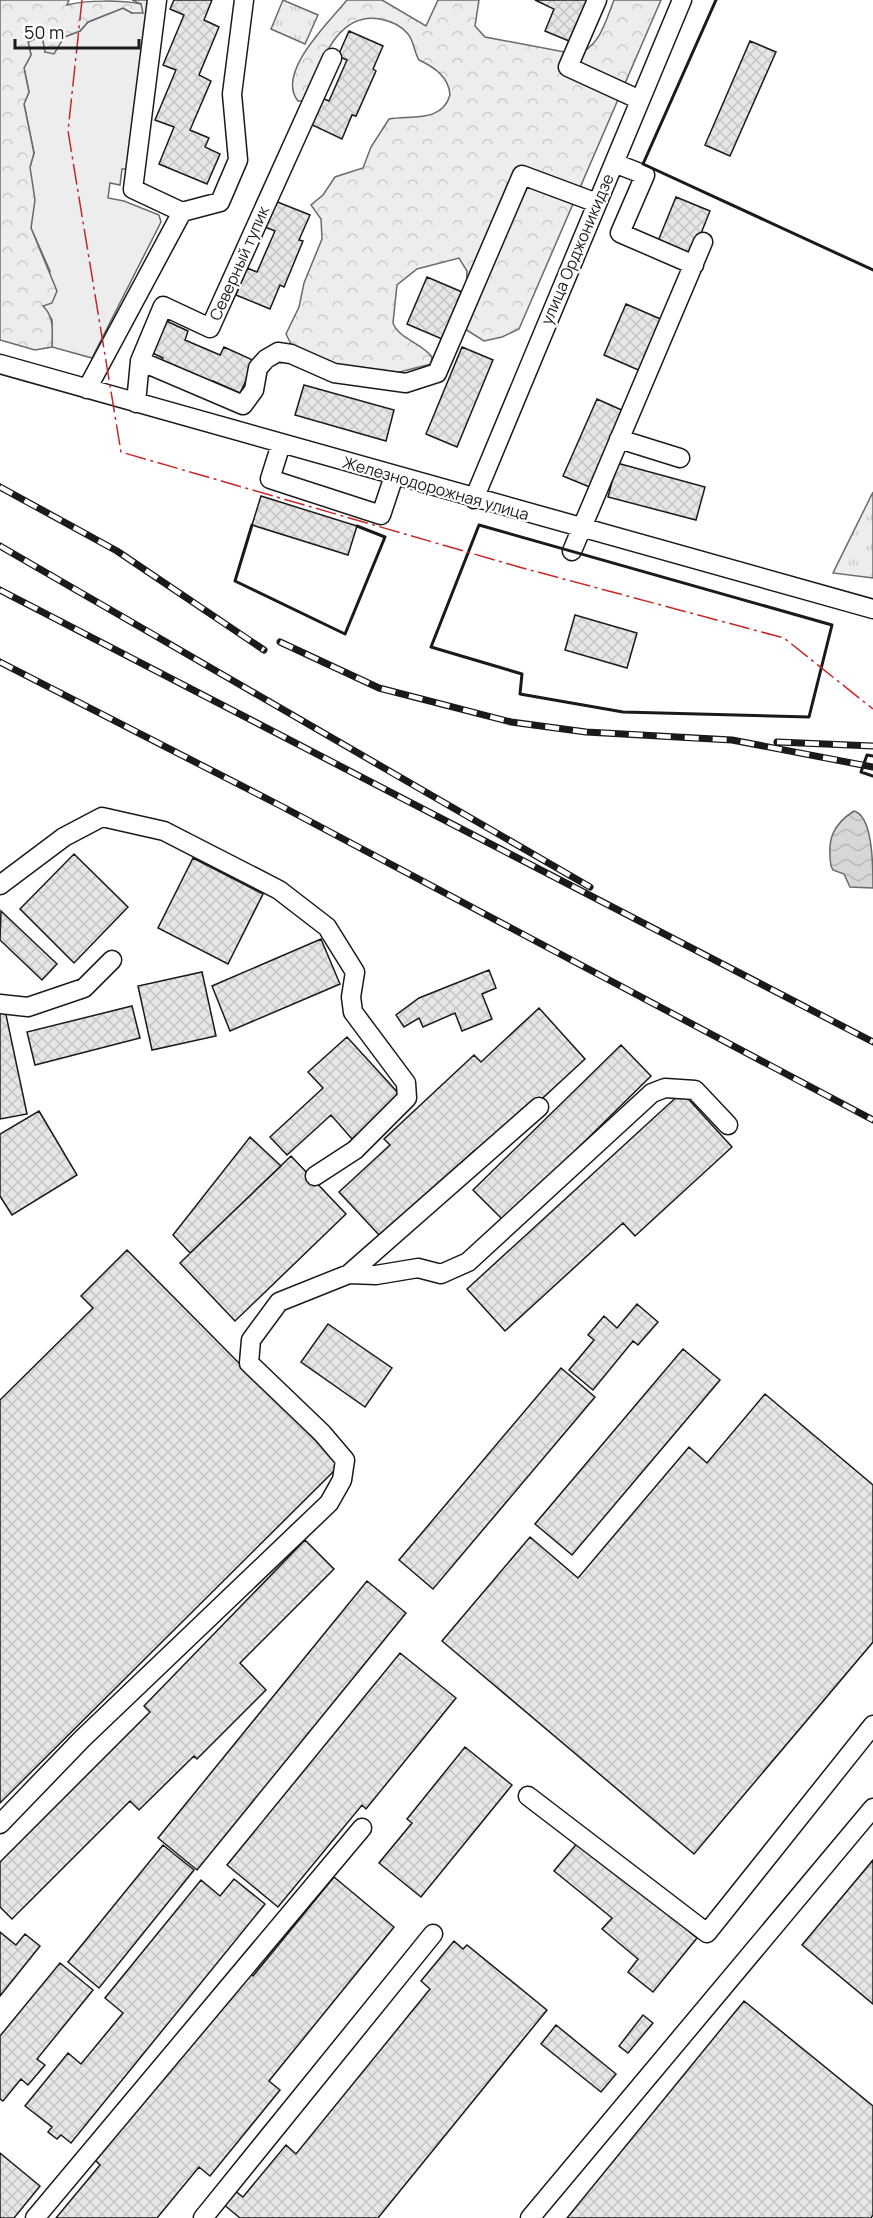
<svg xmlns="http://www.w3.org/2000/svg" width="873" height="2218" font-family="Manrope,sans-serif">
<defs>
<pattern id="forest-crowns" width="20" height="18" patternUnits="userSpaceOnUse" patternTransform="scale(1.5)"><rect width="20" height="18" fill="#ededed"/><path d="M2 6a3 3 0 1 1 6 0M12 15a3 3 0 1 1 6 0" fill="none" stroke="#cbcbcb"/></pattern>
<pattern id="park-tufts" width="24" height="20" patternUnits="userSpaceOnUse" patternTransform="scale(1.5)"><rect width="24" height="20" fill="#ededed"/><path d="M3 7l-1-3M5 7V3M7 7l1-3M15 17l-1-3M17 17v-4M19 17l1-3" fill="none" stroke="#cbcbcb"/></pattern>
<pattern id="water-waves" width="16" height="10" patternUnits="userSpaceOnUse" patternTransform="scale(1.5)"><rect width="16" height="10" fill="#d7d7d7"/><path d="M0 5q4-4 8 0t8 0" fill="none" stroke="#b8b8b8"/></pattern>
<pattern id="building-cross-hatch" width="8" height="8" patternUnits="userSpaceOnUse" patternTransform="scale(1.5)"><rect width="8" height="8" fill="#e6e6e6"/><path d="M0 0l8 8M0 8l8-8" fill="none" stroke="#c5c5c5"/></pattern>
</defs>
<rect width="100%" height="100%" fill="#fff"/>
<path fill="#ededed" stroke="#6a6a6a" stroke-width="1.5" d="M 132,0 L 150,0 L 127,169 L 122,169 L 120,185 L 110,183 L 108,198 L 124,201 L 159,215 L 161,222 L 92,358 L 52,347 L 52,320 L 43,306 L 50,271 L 31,228 L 30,167 L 34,153 L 24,104 L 29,92 L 24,68 L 31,55 L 28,42 L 42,34 L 45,52 L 64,37 L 80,31 L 88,22 L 123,8 L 132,13 L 141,4 Z"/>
<path fill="url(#forest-crowns)" stroke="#6a6a6a" stroke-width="1.5" d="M 0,0 L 69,0 L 67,5 C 87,0 120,0 141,4 L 143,13 L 132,13 L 123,8 L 88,22 L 80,31 L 64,37 L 54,54 L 45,52 L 42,35 L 28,42 L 31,55 L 24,68 L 29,92 L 24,104 L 34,153 L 30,167 L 35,200 L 31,228 L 57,291 L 52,303 L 43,306 C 55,318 52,331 52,347 L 35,350 L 0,340 Z
M 347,0 L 382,0 L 426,26 L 438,0 L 479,0 L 475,26 L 485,37 L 575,54 C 599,50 606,20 614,0 L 661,0 L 519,329 L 502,337 L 484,341 L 465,329 L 467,271 L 459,258 L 417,269 L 397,285 L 393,323 C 399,339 422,343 432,357 L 431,364 L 388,375 L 327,362 L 293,348 L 286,334 L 299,307 L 304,283 L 322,239 L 321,219 L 311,205 L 323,195 L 335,177 L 363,168 L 371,147 L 389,119 C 411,115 442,123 450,95 C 449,77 434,67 419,60 C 414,52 414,41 408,34 C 402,26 390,21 380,19 C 334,11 320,69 305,101 L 298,101 C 275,73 330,21 347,0 Z"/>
<path fill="url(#park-tufts)" stroke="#6a6a6a" stroke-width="1.5" d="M 283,0 L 318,15 L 305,44 L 271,29 Z
M 873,492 L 873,578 L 833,573 Z"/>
<path fill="url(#water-waves)" stroke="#6a6a6a" stroke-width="1.5" d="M 854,811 C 873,816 873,866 873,888 L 850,887 L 844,874 L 833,870 L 831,866 C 827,840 832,825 854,811 Z"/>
<path fill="url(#building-cross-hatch)" stroke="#1a1a1a" stroke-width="1.5" d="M 174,0 L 212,0 L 204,20 L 219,27 L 199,75 L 211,81 L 190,130 L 209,138 L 205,147 L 220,154 L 207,184 L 159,164 L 174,127 L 155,120 L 176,70 L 163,65 L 184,15 L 170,9 Z
M 535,0 L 587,0 L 569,41 L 545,31 L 554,9 Z
M 349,31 L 383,46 L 373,69 L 376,71 L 356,116 L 352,115 L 342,139 L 308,123 L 319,97 L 329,101 L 347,60 L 338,56 Z
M 750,41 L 776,52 L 730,156 L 705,145 Z
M 676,197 L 710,211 L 692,256 L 658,241 Z
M 275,201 L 310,215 L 299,240 L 303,241 L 284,287 L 280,285 L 270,309 L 236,295 L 247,268 L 257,272 L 275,231 L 265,227 Z
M 427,277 L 462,292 L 442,339 L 407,324 Z
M 626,304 L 665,321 L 643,372 L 604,355 Z
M 162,319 L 188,331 L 185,340 L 220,355 L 224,347 L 255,361 L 240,393 L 213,381 L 211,386 L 161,363 L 163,358 L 148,351 Z
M 462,347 L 493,360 L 457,447 L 426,434 Z
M 304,385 L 394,410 L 386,441 L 295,415 Z
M 597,399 L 626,412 L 592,488 L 563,476 Z
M 617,463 L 705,487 L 696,520 L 608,497 Z
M 261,496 L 357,526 L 348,555 L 252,525 Z
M 575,615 L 637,633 L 627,668 L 565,650 Z
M 74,854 L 128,907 L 74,963 L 20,909 Z
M 193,858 L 263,894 L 228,964 L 158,928 Z
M 1,911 L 57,964 L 42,980 L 0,940 Z
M 321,939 L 340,984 L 230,1031 L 212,986 Z
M 489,970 L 496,988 L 482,994 L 492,1019 L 462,1031 L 455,1013 L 423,1027 L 419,1018 L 404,1027 L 396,1015 L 419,998 Z
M 202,972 L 216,1036 L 152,1050 L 138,986 Z
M 132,1006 L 140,1038 L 35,1065 L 27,1032 Z
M 539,1008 L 585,1059 L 480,1156 L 475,1150 L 380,1236 L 339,1192 L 390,1145 L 384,1139 L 474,1055 L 481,1062 Z
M 5,1010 L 27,1114 L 0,1119 L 0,1011 Z
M 347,1037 L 400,1095 L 352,1139 L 331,1115 L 287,1155 L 270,1137 L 323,1088 L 308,1072 Z
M 621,1045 L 651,1076 L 504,1221 L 473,1190 Z
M 682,1092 L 732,1147 L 635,1236 L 623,1223 L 505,1331 L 467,1289 Z
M 39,1111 L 77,1175 L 12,1215 L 0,1196 L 0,1134 Z
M 250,1137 L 281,1166 L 190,1253 L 173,1235 Z
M 291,1156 L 346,1214 L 235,1321 L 180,1263 Z
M 127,1250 L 340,1465 L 0,1803 L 0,1400 L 93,1308 L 81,1296 Z
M 637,1304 L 658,1322 L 638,1345 L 633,1341 L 593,1390 L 569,1370 L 594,1340 L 588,1335 L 604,1316 L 617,1328 Z
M 328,1324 L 392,1368 L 365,1407 L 301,1362 Z
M 683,1349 L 720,1380 L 572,1555 L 535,1524 Z
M 561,1368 L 595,1397 L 433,1589 L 399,1560 Z
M 765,1394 L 873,1485 L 873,1642 L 694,1854 L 442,1641 L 530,1537 L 578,1578 L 689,1447 L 707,1463 Z
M 305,1540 L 334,1569 L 240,1663 L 266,1690 L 197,1759 L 194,1756 L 139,1810 L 130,1801 L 12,1919 L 0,1907 L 0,1862 L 150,1712 L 144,1706 Z
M 367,1581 L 406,1613 L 197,1870 L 158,1838 Z
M 400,1653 L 456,1698 L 366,1809 L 362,1805 L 278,1907 L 227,1865 Z
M 465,1747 L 512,1785 L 421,1897 L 379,1863 L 412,1823 L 407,1819 Z
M 579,1841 L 697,1938 L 653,1992 L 628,1972 L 638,1959 L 602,1929 L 612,1918 L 554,1871 Z
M 163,1845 L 194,1870 L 99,1988 L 68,1962 Z
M 873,1860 L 873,2004 L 802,1945 Z
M 334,1877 L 394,1927 L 269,2081 L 280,2090 L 210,2176 L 199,2167 L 157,2218 L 56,2218 L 100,2165 L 95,2160 L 248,1972 L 253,1976 Z
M 234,1879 L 265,1904 L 71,2143 L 61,2135 L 57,2139 L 48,2132 L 52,2127 L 25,2106 L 68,2053 L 81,2064 L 123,2013 L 105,1998 L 201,1880 L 220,1896 Z
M 0,1932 L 16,1945 L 25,1934 L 40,1946 L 0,1996 Z
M 454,1941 L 463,1949 L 467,1945 L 547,2010 L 378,2218 L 240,2218 L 223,2204 L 234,2190 L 243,2197 L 286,2145 L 296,2154 L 430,1989 L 421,1981 Z
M 60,1963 L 93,1990 L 37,2059 L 45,2065 L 28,2085 L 21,2079 L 3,2101 L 0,2099 L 0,2036 Z
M 744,2001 L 873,2106 L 873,2215 L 871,2218 L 567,2218 Z
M 643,2015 L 653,2023 L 628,2053 L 619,2046 Z
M 556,2025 L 616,2074 L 601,2092 L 541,2044 Z
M 0,2153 L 40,2186 L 14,2218 L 0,2218 Z"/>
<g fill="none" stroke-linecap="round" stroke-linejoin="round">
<g stroke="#1a1a1a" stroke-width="21">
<path id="minor" d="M 157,0 L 133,189 L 182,212
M 597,0 L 568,67 L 640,100
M 614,163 L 645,175 L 620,233 L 694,265
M 140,361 L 243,405 L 254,390 L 258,368 L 266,359 L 278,352 L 291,354 L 334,373 L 406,383 L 437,373 L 522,175 L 597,203
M 0,364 L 873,609
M 87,389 L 182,212 L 220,202 L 238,160 L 232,94 L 244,0
M 136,403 L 140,361 L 163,306 L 210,328 L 332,58
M 619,439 L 680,458
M 281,444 L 270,479 L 381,515 L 394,476
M 474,499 L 682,0
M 572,551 L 703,242
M 0,885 L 64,837 L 102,817 L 164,831 L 279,890 L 327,927 L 355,972 L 351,997 L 353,1012 L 406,1083 L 407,1098 L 355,1150 L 315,1176
M 0,1004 L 28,1007 L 84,988 L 112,960
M 349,1274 L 539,1107
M 528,1796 L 707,1933 L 873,1725
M 0,1824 L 82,1739 L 329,1503 L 342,1480 L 345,1460 L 322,1433 L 249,1363 L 251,1340 L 279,1302 L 349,1274 L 376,1275 L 418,1268 L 441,1274 L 468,1262 L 652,1093 L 665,1088 L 695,1090 L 728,1125
M 35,2218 L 362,1828
M 203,2218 L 433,1934
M 530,2218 L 873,1808"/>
</g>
<use href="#minor" stroke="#fff" stroke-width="18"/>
<g stroke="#1a1a1a" stroke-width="7">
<path id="rail" d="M 0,487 L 117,551 L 264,650
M 0,546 L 590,887
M 0,590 L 873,1042
M 280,642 L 379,688 L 511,722 L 586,732 L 732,740 L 873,767
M 0,662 L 281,806 L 873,1120
M 777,742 L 873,746"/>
</g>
<use href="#rail" stroke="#fff" stroke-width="4.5" stroke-dasharray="14" stroke-linecap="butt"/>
<path stroke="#1a1a1a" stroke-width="3" d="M 716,0 L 643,164 L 873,270
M 252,525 L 235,581 L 345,634 L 385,537 L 357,526
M 479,525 L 832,625 L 809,717 L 623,712 L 520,694 L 522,674 L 431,647 Z
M 873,756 L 867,755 L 861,772 L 873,776"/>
<path stroke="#c62828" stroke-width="1.5" stroke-dasharray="21 4.5 3 4.5" stroke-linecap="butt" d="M 82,0 L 68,131 L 121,452 L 519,567 L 784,638 L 873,709"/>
</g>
<g text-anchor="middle" stroke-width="4.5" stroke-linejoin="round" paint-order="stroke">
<g font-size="16" fill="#1a1a1a" stroke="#fff">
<text transform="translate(577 249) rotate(-67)" y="6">улица Орджоникидзе</text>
<text transform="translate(239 263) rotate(-66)" y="6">Северный тупик</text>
<text transform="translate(436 488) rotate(16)" y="6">Железнодорожная улица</text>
</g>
</g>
<path d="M15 39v9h124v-9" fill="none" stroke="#1a1a1a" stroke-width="3"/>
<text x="24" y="39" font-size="18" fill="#1a1a1a" stroke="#ffffff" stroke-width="4.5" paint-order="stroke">50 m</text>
</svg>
